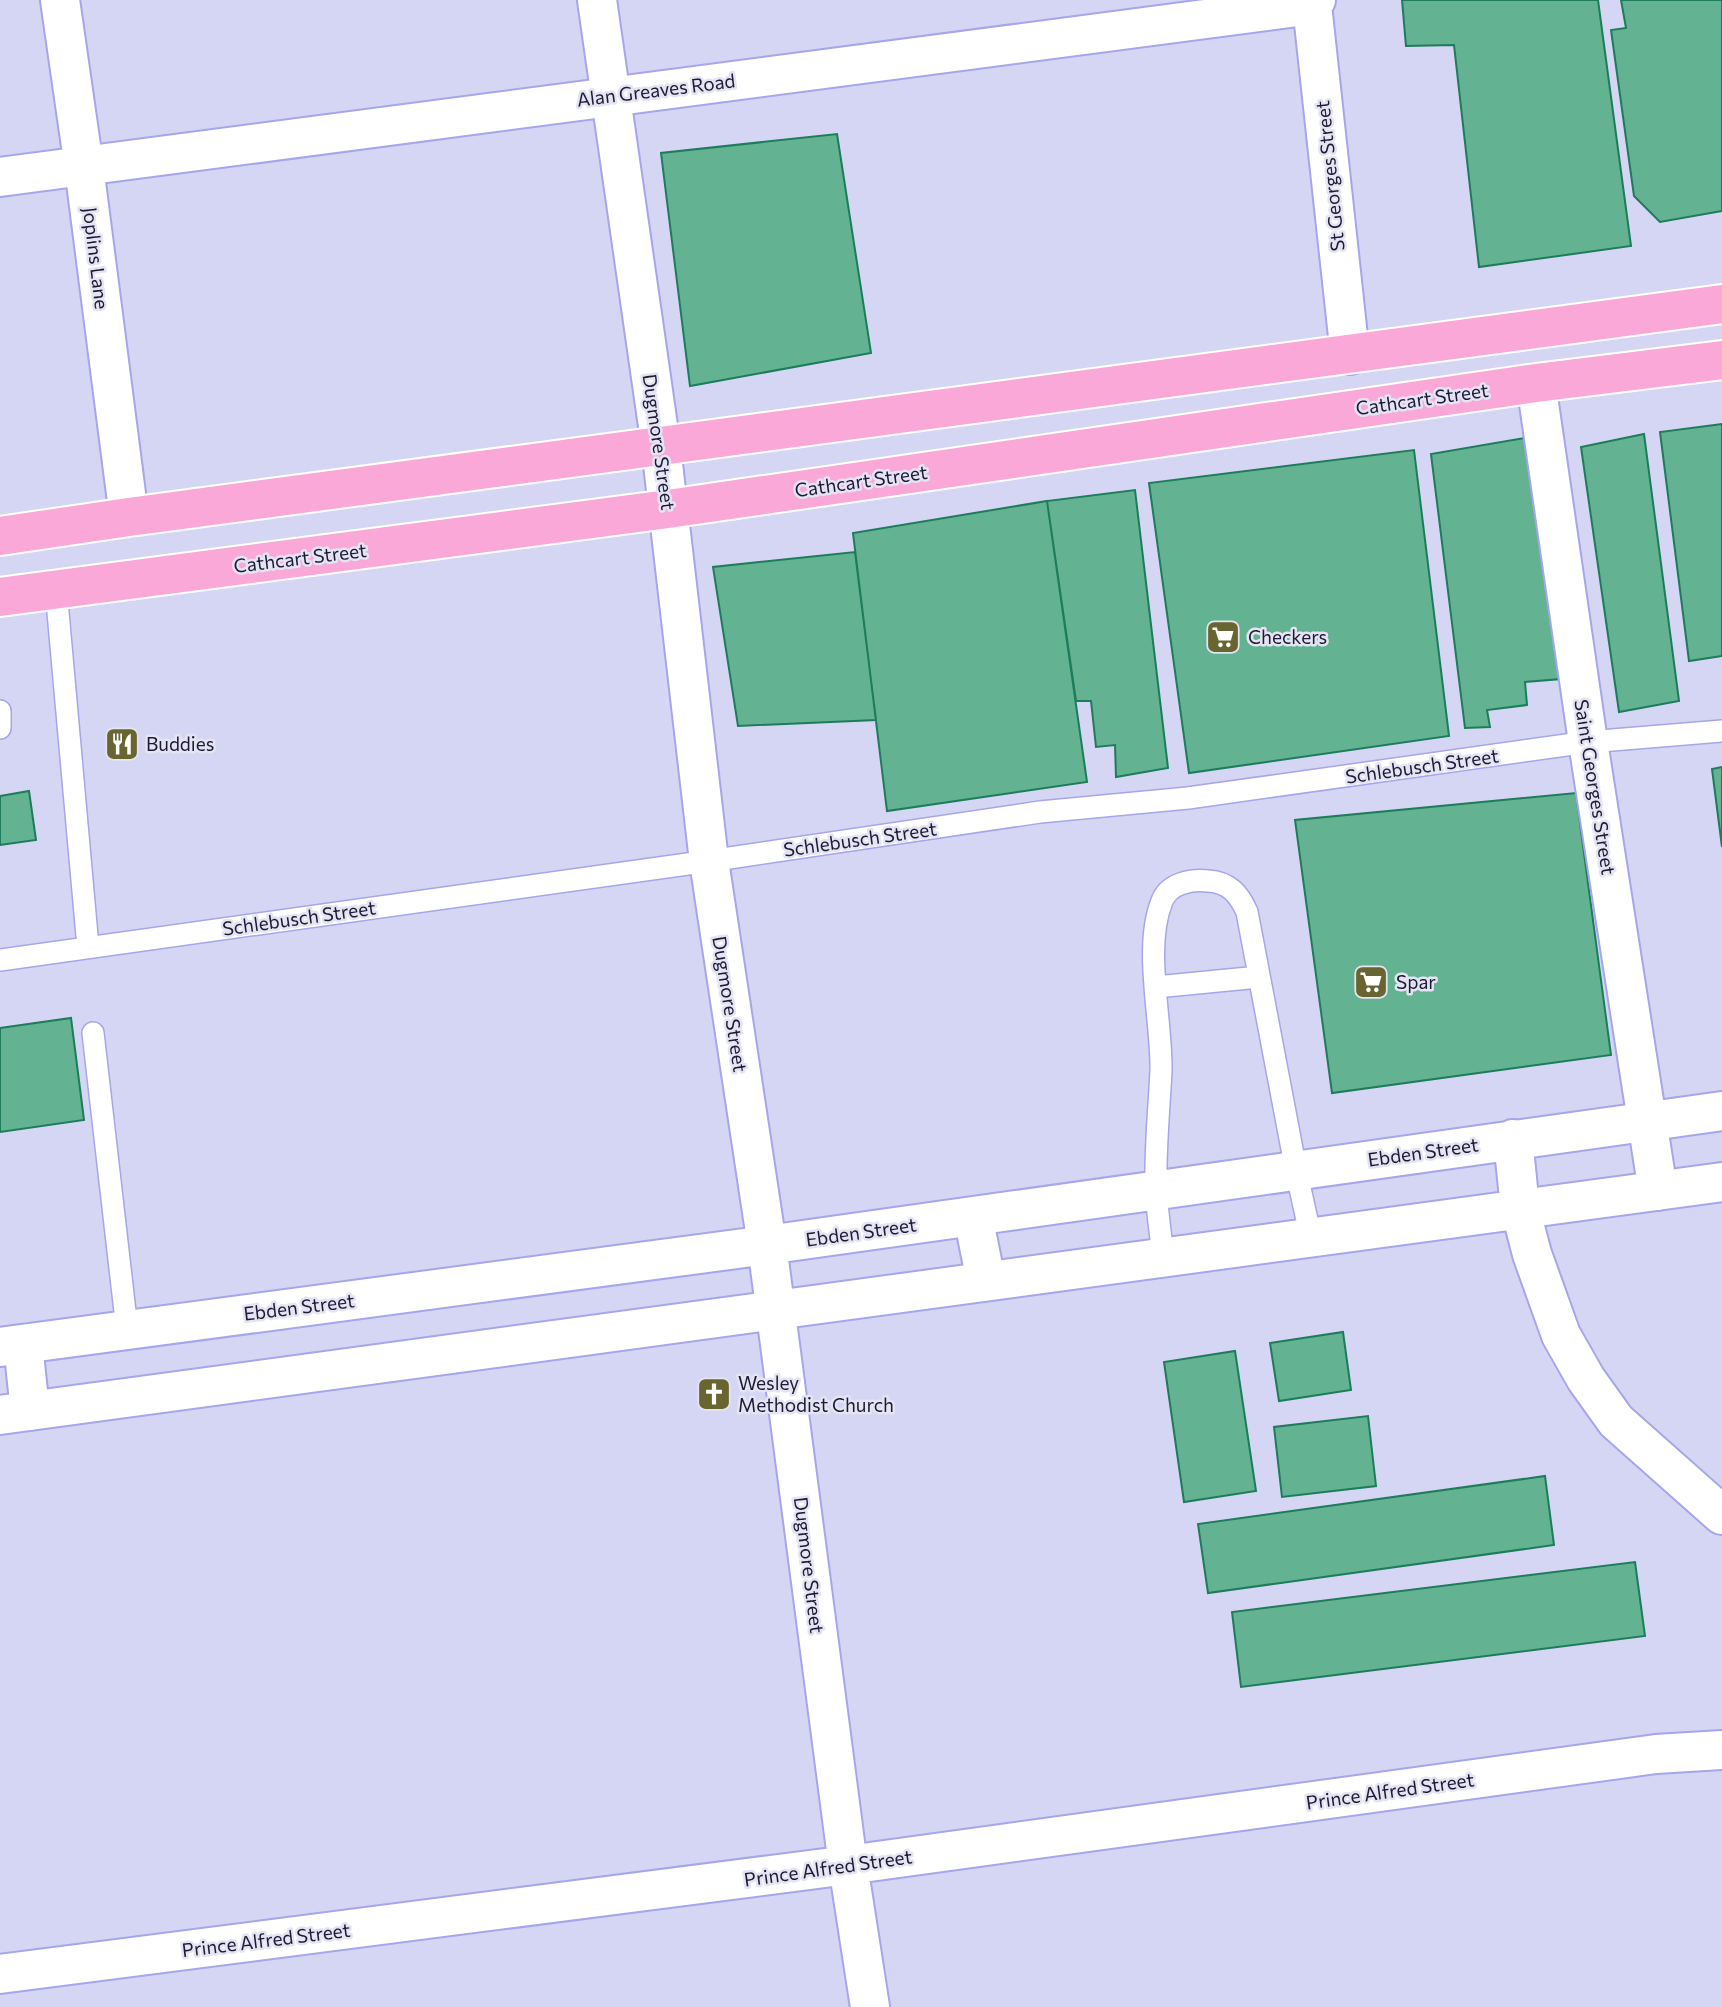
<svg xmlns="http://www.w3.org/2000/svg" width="1722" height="2007" font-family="Commissioner,sans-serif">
<rect width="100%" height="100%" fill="#d5d6f3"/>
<path fill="#63b291" stroke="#1d7c5c" stroke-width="2" d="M 1402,0 L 1598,0 L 1631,246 L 1479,267 L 1454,45 L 1406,46 Z
M 1621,0 L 1722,0 L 1722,211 L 1660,222 L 1634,196 L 1611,30 L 1626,28 Z
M 837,134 L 871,353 L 690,386 L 661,153 Z
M 1722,424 L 1722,656 L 1689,661 L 1660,432 Z
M 1644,434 L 1679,701 L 1619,712 L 1581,447 Z
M 1530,437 L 1561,679 L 1525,682 L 1527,705 L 1487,710 L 1490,727 L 1465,728 L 1431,454 Z
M 1414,450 L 1449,736 L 1189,773 L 1149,483 Z
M 1135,490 L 1168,768 L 1116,777 L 1115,745 L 1096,747 L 1091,701 L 1076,701 L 1047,501 Z
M 1047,501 L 1087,782 L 887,811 L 853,533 Z
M 855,552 L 876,720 L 738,726 L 713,567 Z
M 1722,767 L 1722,847 L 1712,769 Z
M 29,791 L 36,840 L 0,845 L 0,796 Z
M 1576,793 L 1611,1055 L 1332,1093 L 1295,820 Z
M 71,1018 L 84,1120 L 0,1132 L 0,1028 Z
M 1343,1332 L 1351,1390 L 1279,1401 L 1270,1343 Z
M 1235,1351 L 1256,1491 L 1184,1502 L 1164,1362 Z
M 1368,1416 L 1376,1486 L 1282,1497 L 1274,1427 Z
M 1545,1476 L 1554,1545 L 1208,1593 L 1198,1524 Z
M 1635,1562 L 1645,1636 L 1241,1687 L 1232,1612 Z"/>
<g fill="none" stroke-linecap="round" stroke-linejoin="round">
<g stroke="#a7a5eb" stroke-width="24">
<path id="service" d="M 56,590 L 88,947
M 0,711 L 0,728
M 0,960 L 709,861 L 1040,812 L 1188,798 L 1588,742 L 1722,731
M 1156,987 L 1259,977
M 93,1033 L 127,1329
M 1163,1258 C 1161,1235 1157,1212 1156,1189 C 1155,1149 1159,1110 1161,1071 C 1162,1019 1143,948 1162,901 C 1169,883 1192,879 1208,881 C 1229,882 1239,894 1247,912 L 1296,1170 L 1311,1238"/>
</g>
<g stroke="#a7a5eb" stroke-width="42">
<path id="minor" d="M 60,0 L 84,167 L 129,517
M 597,0 L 661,447 L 709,861 L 767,1245 L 848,1865 L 870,2007
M 1316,0 L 1312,5 L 1350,355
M 0,177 L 1312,5
M 1536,383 L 1588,742 L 1658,1191
M 1513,1139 L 1520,1208 L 1532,1254 L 1561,1335 L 1586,1379 L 1616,1421 L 1722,1515
M 973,1216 L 986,1281
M 23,1344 L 30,1411
M 0,1347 L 767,1245 L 1722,1111
M 0,1415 L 1722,1182
M 0,1974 L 848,1865 L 1656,1754 L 1722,1750"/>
</g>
<g stroke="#fff" stroke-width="42">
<path id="trunk" d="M 0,536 L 129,517 L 1722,304
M 0,597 L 668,509 L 1536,383 L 1722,360"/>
</g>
<use href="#service" stroke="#fff" stroke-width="21"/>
<use href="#minor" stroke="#fff" stroke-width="38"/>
<use href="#trunk" stroke="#faa8d8" stroke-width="38"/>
</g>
<defs>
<g id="supermarket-square" transform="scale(1.75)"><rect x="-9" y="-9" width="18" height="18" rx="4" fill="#686531" stroke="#e4e4f3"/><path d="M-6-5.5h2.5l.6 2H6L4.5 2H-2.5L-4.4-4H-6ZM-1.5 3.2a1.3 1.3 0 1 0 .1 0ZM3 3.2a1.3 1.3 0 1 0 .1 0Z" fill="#fff"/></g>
<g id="restaurant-square" transform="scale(1.75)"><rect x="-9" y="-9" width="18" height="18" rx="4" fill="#686531" stroke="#e4e4f3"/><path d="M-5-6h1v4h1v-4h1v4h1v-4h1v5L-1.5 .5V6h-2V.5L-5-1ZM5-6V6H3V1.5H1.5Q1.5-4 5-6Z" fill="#fff"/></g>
<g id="church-square" transform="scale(1.75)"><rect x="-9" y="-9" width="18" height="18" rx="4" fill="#686531" stroke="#e4e4f3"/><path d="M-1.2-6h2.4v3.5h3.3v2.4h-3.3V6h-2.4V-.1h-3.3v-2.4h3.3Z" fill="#fff"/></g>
</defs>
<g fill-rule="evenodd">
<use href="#supermarket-square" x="1223" y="637"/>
<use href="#restaurant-square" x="122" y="744"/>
<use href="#supermarket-square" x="1371" y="982"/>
<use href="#church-square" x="714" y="1394"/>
</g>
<g text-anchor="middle" stroke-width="5" stroke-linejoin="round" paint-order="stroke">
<g font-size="19" fill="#1c1a34" stroke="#e4e4f3">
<text transform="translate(656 90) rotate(-7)" y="7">Alan Greaves Road</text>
<text transform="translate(1330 176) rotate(-96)" y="7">St Georges Street</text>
<text transform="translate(96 258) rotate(83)" y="7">Joplins Lane</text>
<text transform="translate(1422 399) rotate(-8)" y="7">Cathcart Street</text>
<text transform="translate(659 442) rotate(82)" y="7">Dugmore Street</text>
<text transform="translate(861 481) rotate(-8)" y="7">Cathcart Street</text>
<text transform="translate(300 558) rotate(-7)" y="7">Cathcart Street</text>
<text transform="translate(1422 766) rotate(-8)" y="7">Schlebusch Street</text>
<text transform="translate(1595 787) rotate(81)" y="7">Saint Georges Street</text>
<text transform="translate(860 839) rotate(-8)" y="7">Schlebusch Street</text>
<text transform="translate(299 918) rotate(-8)" y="7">Schlebusch Street</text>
<text transform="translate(730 1004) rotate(81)" y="7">Dugmore Street</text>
<text transform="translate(1423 1152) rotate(-8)" y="7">Ebden Street</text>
<text transform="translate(861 1232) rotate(-8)" y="7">Ebden Street</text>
<text transform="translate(299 1307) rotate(-7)" y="7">Ebden Street</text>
<text transform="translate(809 1565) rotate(83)" y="7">Dugmore Street</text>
<text transform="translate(1390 1791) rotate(-8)" y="7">Prince Alfred Street</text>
<text transform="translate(828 1868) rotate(-8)" y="7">Prince Alfred Street</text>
<text transform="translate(266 1940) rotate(-7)" y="7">Prince Alfred Street</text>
</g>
<g font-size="19" fill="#1c1a34" stroke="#e4e4f3" text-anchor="start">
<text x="1248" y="644">Checkers</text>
<text x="146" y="751">Buddies</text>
<text x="1396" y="989">Spar</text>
<text x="738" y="1390">Wesley<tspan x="738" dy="22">Methodist Church</tspan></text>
</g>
</g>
</svg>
